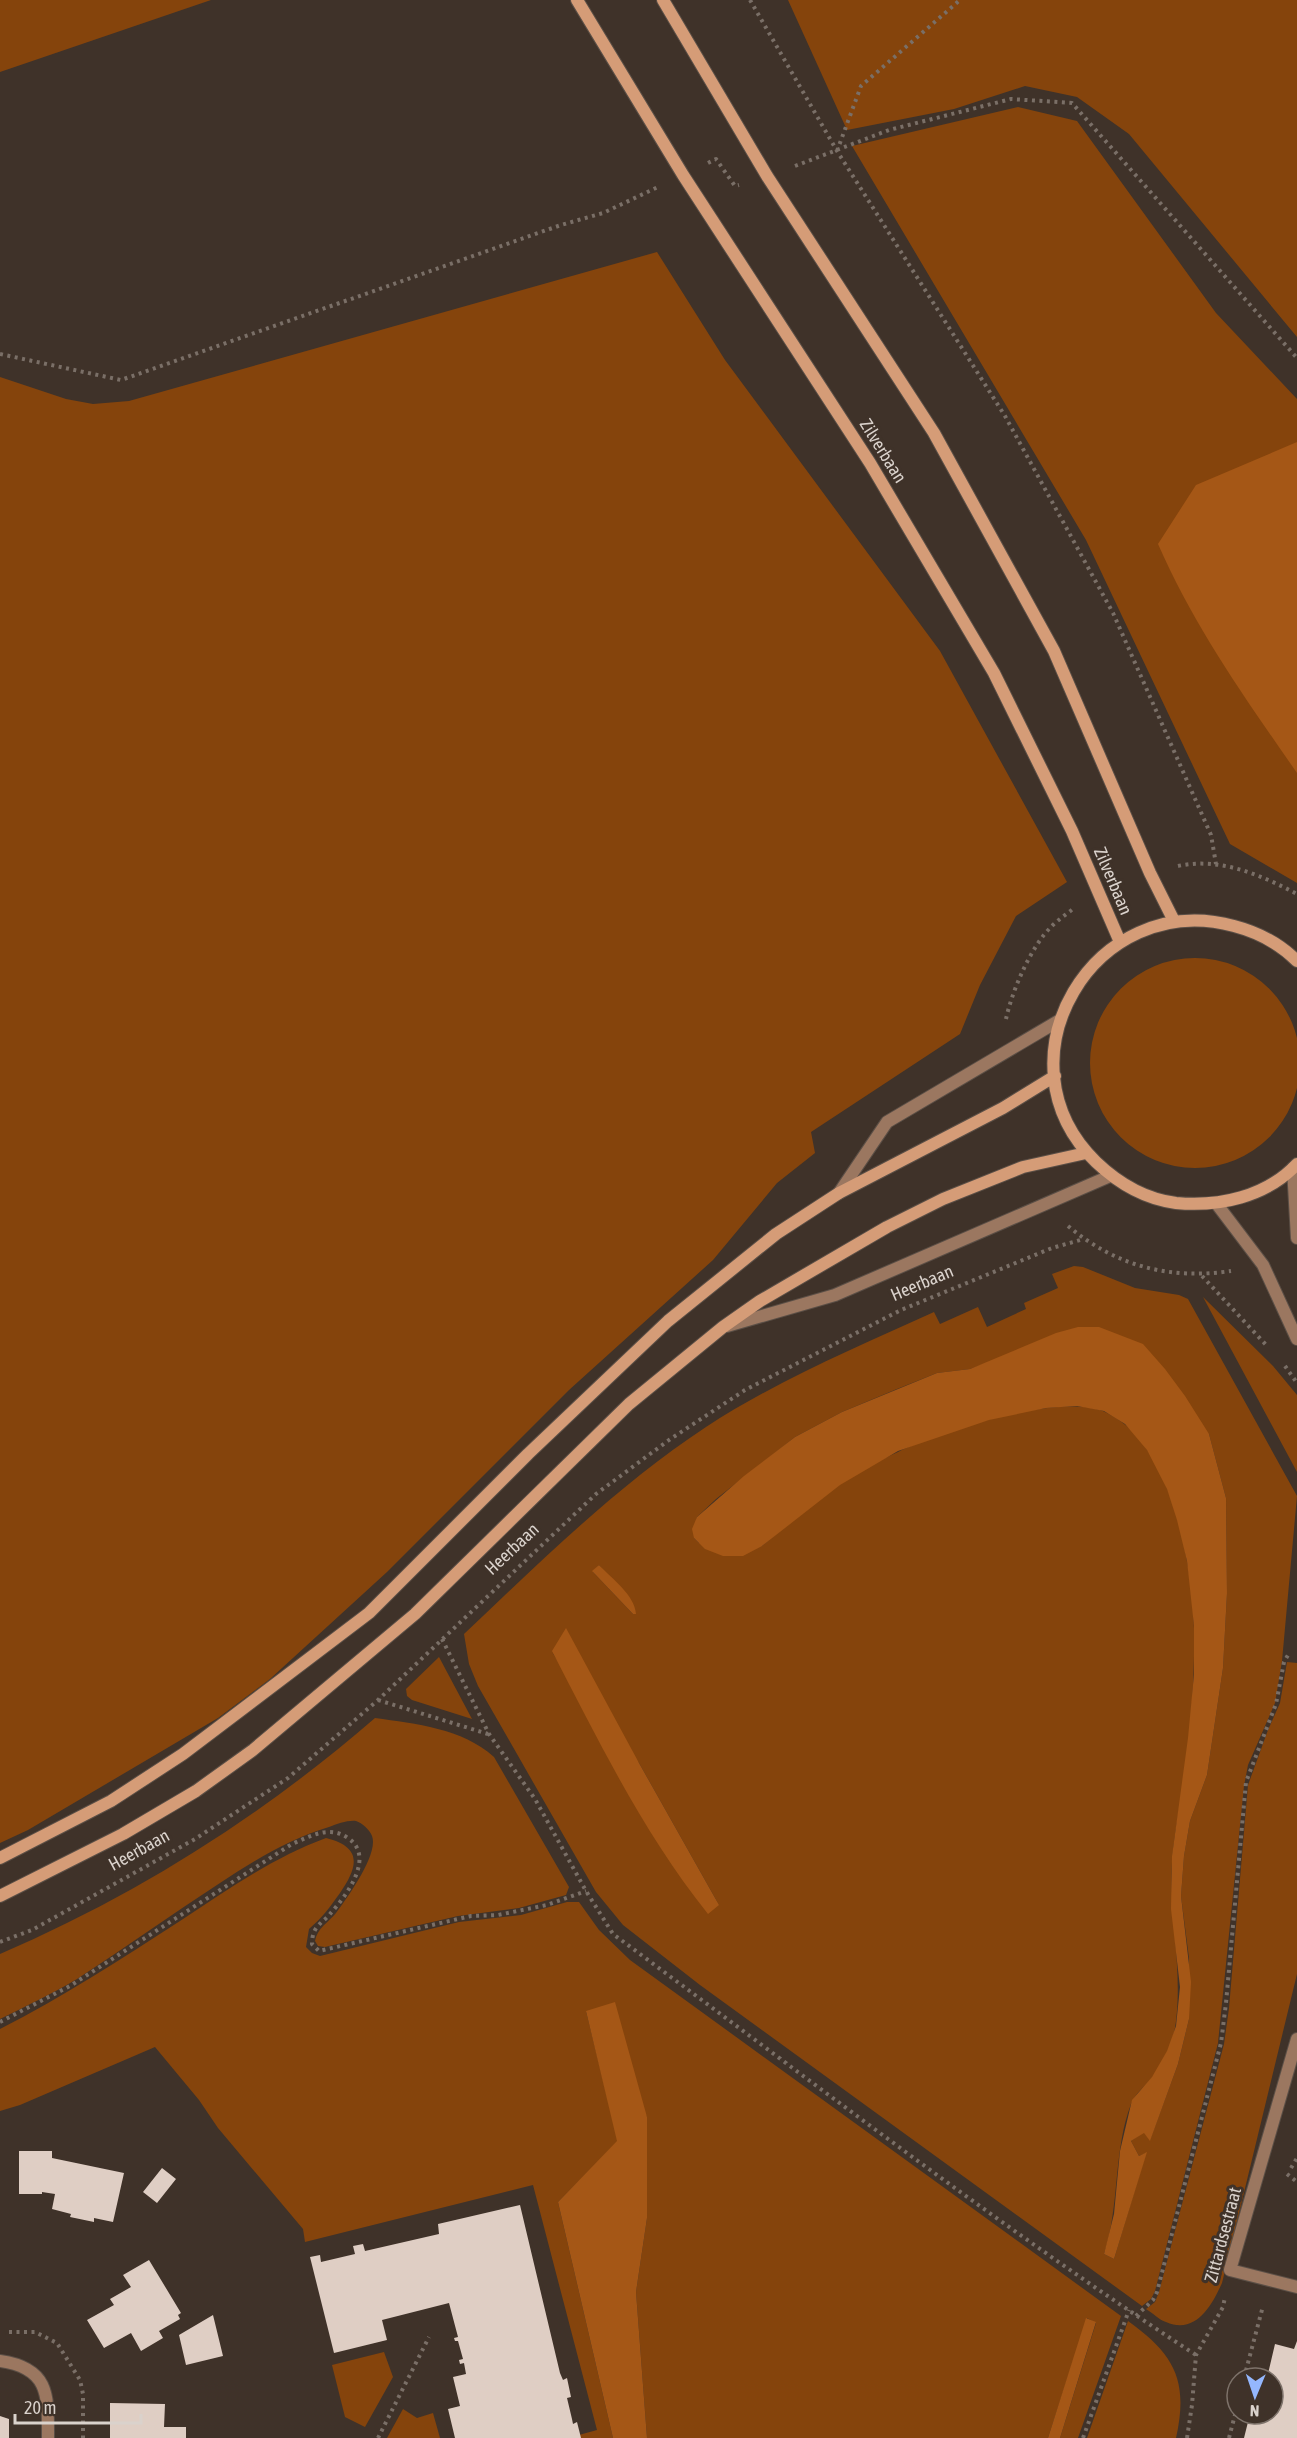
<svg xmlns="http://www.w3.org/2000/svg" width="1297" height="2438" font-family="'Asap Condensed',sans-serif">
<rect width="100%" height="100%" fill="#3f3229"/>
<path fill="#85440c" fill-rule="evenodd" d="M 0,0 L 211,0 L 0,72 Z
M 788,0 L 1297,0 L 1297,337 L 1129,134 L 1077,97 L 1025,86 L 954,109 L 847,130 Z
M 1018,107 L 1077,121 L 1216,313 L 1297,399 L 1297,883 L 1230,844 L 1086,540 L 852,146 Z
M 657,252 L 725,360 L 940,651 L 1067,882 L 1016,916 L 980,985 L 960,1034 L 811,1132 L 815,1153 L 777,1183 L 713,1260 L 569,1390 L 387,1572 L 270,1679 L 218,1718 L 28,1830 L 0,1843 L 0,377 L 66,399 L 93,404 L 129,401 Z
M1090 1063a105 105 0 1 1 210 0a105 105 0 1 1-210 0Z
M 1074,1266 L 1083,1267 L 1135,1288 L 1179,1295 L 1188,1299 L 1297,1496 L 1282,1661 L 1275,1703 L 1248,1765 L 1244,1786 L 1218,2043 L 1155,2291 L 1151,2299 L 1142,2306 L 700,1985 L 623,1925 L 596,1892 L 478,1686 L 469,1664 L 464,1634 C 541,1561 618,1485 706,1427 C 778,1380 857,1347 934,1312 L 940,1324 L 978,1307 L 987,1327 L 1026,1309 L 1024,1303 L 1058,1288 L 1052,1274 ZM 992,1361 L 1209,1434 L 1226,1498 L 1227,1593 L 1223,1668 L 1207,1775 L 1190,1821 L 1184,1856 L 1181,1896 L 1189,1958 L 1189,2019 L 1178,2064 L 1150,2140 L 1144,2132 L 1131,2141 L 1139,2156 L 1146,2153 L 1114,2259 L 1104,2254 C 1120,2205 1113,2151 1131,2104 C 1135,2094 1144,2087 1151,2079 C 1163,2063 1174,2041 1176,2021 C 1183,1964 1167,1907 1173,1850 C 1176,1824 1181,1799 1185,1774 C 1191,1726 1195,1676 1194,1628 C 1192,1563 1172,1444 1107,1413 C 1063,1391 941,1431 898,1452 C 879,1460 860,1472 842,1483 C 814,1501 788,1525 762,1546 L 699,1543 L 694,1538 L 697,1517 L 716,1499 L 795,1437 L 842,1412 L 897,1389 L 937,1373 L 970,1369 ZM 599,1565 L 635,1614 L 633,1614 L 593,1572 ZM 552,1652 L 639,1763 L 719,1905 Z
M 1203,1297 L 1273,1366 L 1297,1395 L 1297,1472 Z
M 439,1657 L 472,1719 L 412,1700 L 407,1696 L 406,1689 Z
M 1287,1662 L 1297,1663 L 1297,1974 L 1222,2283 C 1212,2305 1196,2335 1166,2322 C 1159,2320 1153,2313 1146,2309 L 1155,2302 L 1159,2292 L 1224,2044 L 1229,2008 L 1248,1785 L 1268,1730 L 1280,1703 Z
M 375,1718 C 416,1724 462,1728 494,1757 L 569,1887 L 566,1895 L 519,1908 L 458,1916 L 325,1947 L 318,1946 L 315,1941 C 317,1928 329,1922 336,1913 C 347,1898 379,1854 372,1836 C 370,1830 362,1823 356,1821 C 348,1820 337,1824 329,1827 C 289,1839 255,1860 220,1883 C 172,1914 125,1948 77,1979 C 52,1994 26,2006 0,2019 L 0,1954 C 137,1895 262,1816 375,1718 Z
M 326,1838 C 363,1847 358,1867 340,1893 C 330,1907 322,1918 309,1929 L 306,1947 L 312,1953 L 320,1956 L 459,1922 L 521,1915 L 567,1902 L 579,1902 L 599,1930 L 630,1960 L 1121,2316 L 1078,2438 L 1060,2438 L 1096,2323 L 1087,2318 L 1048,2438 L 647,2438 L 636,2292 L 647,2218 L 647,2117 L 586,2011 L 618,2141 L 558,2202 L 613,2438 L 568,2438 L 597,2430 L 533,2185 L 305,2242 L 303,2229 L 218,2128 L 199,2100 L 155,2047 L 20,2105 L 0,2111 L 0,2029 C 63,1997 121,1959 180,1921 C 227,1890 272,1858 326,1838 Z
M 1128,2321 C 1174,2354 1189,2380 1176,2438 L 1087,2438 Z
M 384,2352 L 393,2377 L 365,2427 L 345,2417 L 332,2365 Z
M 403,2409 L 417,2418 L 433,2413 L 440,2438 L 387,2438 Z"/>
<path fill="#a55716" d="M 1297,442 L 1297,773 C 1245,698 1195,628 1158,544 L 1196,485 Z
M 1078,1327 L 1099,1327 L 1143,1344 L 1165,1369 L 1185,1396 L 1209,1434 L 1226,1498 L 1227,1593 L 1223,1668 L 1207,1775 L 1190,1821 L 1184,1856 L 1181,1896 L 1191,1982 L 1189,2019 L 1178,2064 L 1150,2141 L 1144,2133 L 1131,2141 L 1139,2156 L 1147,2152 L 1114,2259 L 1104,2254 L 1114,2214 L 1120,2151 L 1132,2100 L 1152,2077 L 1167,2051 L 1176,2026 L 1180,1987 L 1171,1909 L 1172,1856 L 1188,1738 L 1194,1674 L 1194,1626 L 1187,1561 L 1177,1520 L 1167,1489 L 1147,1450 L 1125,1424 L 1104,1411 L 1077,1406 L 1046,1408 L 989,1420 L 898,1451 L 840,1485 L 762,1546 L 743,1556 L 723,1556 L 705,1549 L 694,1538 L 692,1529 L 697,1517 L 744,1476 L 795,1437 L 842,1412 L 937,1373 L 970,1369 L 1056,1333 Z
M 599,1565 C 611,1578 635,1595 636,1614 L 633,1614 L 592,1571 Z
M 566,1628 L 639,1763 L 719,1905 L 708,1914 C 644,1834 599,1742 552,1651 Z
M 615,2002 L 647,2117 L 647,2218 L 636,2292 L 647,2438 L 613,2438 L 558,2202 L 617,2141 L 586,2011 Z
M 1086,2318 L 1096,2322 L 1060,2438 L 1048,2438 Z"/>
<path fill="#dfcec4" d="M 19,2151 L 52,2151 L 52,2158 L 124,2173 L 113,2222 L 94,2218 L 94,2222 L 70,2217 L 71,2214 L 52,2209 L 55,2194 L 42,2192 L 42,2194 L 19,2194 Z
M 162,2168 L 176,2179 L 157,2203 L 143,2192 Z
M 520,2205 L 560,2373 L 563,2380 L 567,2378 L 571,2397 L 567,2398 L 572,2419 L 573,2424 L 577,2422 L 581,2438 L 455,2438 L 448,2409 L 460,2406 L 453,2377 L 466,2374 L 464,2363 L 460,2364 L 459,2360 L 463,2359 L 458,2341 L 455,2341 L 454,2338 L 458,2337 L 449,2303 L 382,2320 L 387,2340 L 334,2353 L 310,2257 L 320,2255 L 321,2262 L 355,2254 L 353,2246 L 363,2244 L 365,2251 L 439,2234 L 438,2224 Z
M 149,2260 L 181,2313 L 178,2315 L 180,2319 L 159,2331 L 163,2338 L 141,2351 L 131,2333 L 104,2348 L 87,2320 L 114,2305 L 110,2299 L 131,2287 L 123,2275 Z
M 213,2315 L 223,2356 L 186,2365 L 179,2335 Z
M 1297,2341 L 1297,2438 L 1244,2438 L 1250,2414 L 1273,2414 L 1273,2378 L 1267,2378 L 1275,2344 L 1294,2349 Z
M 110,2403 L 165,2404 L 164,2427 L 186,2427 L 186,2438 L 110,2438 Z
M 0,2416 L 9,2419 L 9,2438 L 0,2438 Z"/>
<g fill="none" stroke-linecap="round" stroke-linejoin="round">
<g stroke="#5b4f46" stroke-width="14">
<path id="service" d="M 839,1193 L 887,1122 L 1060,1020
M 727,1326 L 835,1295 L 1110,1176"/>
</g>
<g stroke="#5b4f46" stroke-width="14">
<path id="minor" d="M 1293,1168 L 1297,1238
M 1216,1203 L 1263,1265 L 1297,1339
M 1297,2039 L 1230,2270 L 1297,2287
M 0,2361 C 50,2368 48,2396 48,2438"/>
</g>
<g stroke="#5b4f46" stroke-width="14">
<path id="secondary" d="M 577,0 L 683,175 L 870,463 L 994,673 L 1072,831 L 1120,942
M 663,0 L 767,176 L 934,433 L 1054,651 L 1150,873 L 1174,921
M 1297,961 C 1280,944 1257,932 1234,926 C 1094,888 992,1061 1096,1162 C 1118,1183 1145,1199 1176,1203 C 1219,1207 1266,1197 1297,1164
M 0,1858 L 111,1801 L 183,1754 L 369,1613 L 528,1454 L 668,1321 L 776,1234 L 839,1193 L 1003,1108 L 1055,1076
M 0,1896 L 123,1834 L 196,1791 L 253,1750 L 415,1614 L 629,1404 L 723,1327 L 760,1301 L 887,1227 L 943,1199 L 1023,1167 L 1086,1153"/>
</g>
<path stroke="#7a6f67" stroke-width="4" stroke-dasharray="3 4.5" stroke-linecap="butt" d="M 750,0 L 837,151 L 1005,416 L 1113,613 L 1211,835 L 1216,864
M 837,151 L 861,86 L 960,0
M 708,163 L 716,159 L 735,186 L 739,185
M 795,166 L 889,130 L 1011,99 L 1072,103 L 1297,358
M 0,354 L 121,380 L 561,225 L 603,213 L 658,187
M 1178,866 C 1220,857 1261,875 1297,894
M 1006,1019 C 1012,991 1031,946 1052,926 C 1059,919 1067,914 1074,908
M 1068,1226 C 1116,1266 1169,1280 1231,1271
M 1202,1276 L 1268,1347
M 1285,1366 L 1297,1383
M 442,1639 L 489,1734 L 535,1799 L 586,1891 L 613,1934 C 805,2076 995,2224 1196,2355
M 378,1700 L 488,1734
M 0,1942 L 32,1930 L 195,1839 L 288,1778 L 378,1700 L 596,1494 L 669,1440 L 745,1390 L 901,1310 L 1052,1248 L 1084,1239
M 0,2022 L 70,1986 L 292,1844 C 311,1836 329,1825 348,1838 C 376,1857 346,1896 330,1914 C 326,1919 321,1922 317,1927 C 313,1932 312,1938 312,1944 L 319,1951 L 471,1916 L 498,1915 L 547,1905 L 586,1891
M 1291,2168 L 1297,2158
M 1287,2174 L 1297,2182
M 1136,2316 L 1153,2300 L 1157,2292 L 1221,2043 L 1226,2003 L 1246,1782 L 1276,1704 L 1284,1662 L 1288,1655
M 9,2332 L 35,2332 L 57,2343 L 80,2380 L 83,2394 L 83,2438
M 1244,2378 L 1263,2306
M 378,2438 L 429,2337
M 1083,2438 L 1129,2310
M 1187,2438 L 1192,2405 L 1196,2355 L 1223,2307 L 1225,2297
M 1229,2438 L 1237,2407"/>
<use href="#service" stroke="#9b7760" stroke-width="12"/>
<use href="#minor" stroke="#9b7760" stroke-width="12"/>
<use href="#secondary" stroke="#d59c77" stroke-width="12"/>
</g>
<g text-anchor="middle" stroke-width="6" stroke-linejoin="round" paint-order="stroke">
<g font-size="18" fill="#dad2cc" stroke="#3f3229">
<text transform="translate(883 451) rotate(58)" y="6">Zilverbaan</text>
<text transform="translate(1113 881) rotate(67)" y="6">Zilverbaan</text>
<text transform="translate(922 1283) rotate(-23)" y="6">Heerbaan</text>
<text transform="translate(512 1549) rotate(-43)" y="6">Heerbaan</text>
<text transform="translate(139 1850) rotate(-29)" y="6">Heerbaan</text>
<text transform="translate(1223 2235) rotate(-75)" y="6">Zittardsestraat</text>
</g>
</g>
<g transform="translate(1255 2396) rotate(182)"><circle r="28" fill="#3f3229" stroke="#7d726a" stroke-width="1.5"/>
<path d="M0-4.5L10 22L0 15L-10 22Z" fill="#94b7fd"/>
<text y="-9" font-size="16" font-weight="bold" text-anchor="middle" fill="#dad2cc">N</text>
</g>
<path d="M15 2414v9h126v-9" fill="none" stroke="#dad2cc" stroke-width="3"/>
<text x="24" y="2414" font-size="18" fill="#dad2cc" stroke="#3f3229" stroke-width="4.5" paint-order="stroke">20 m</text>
</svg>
